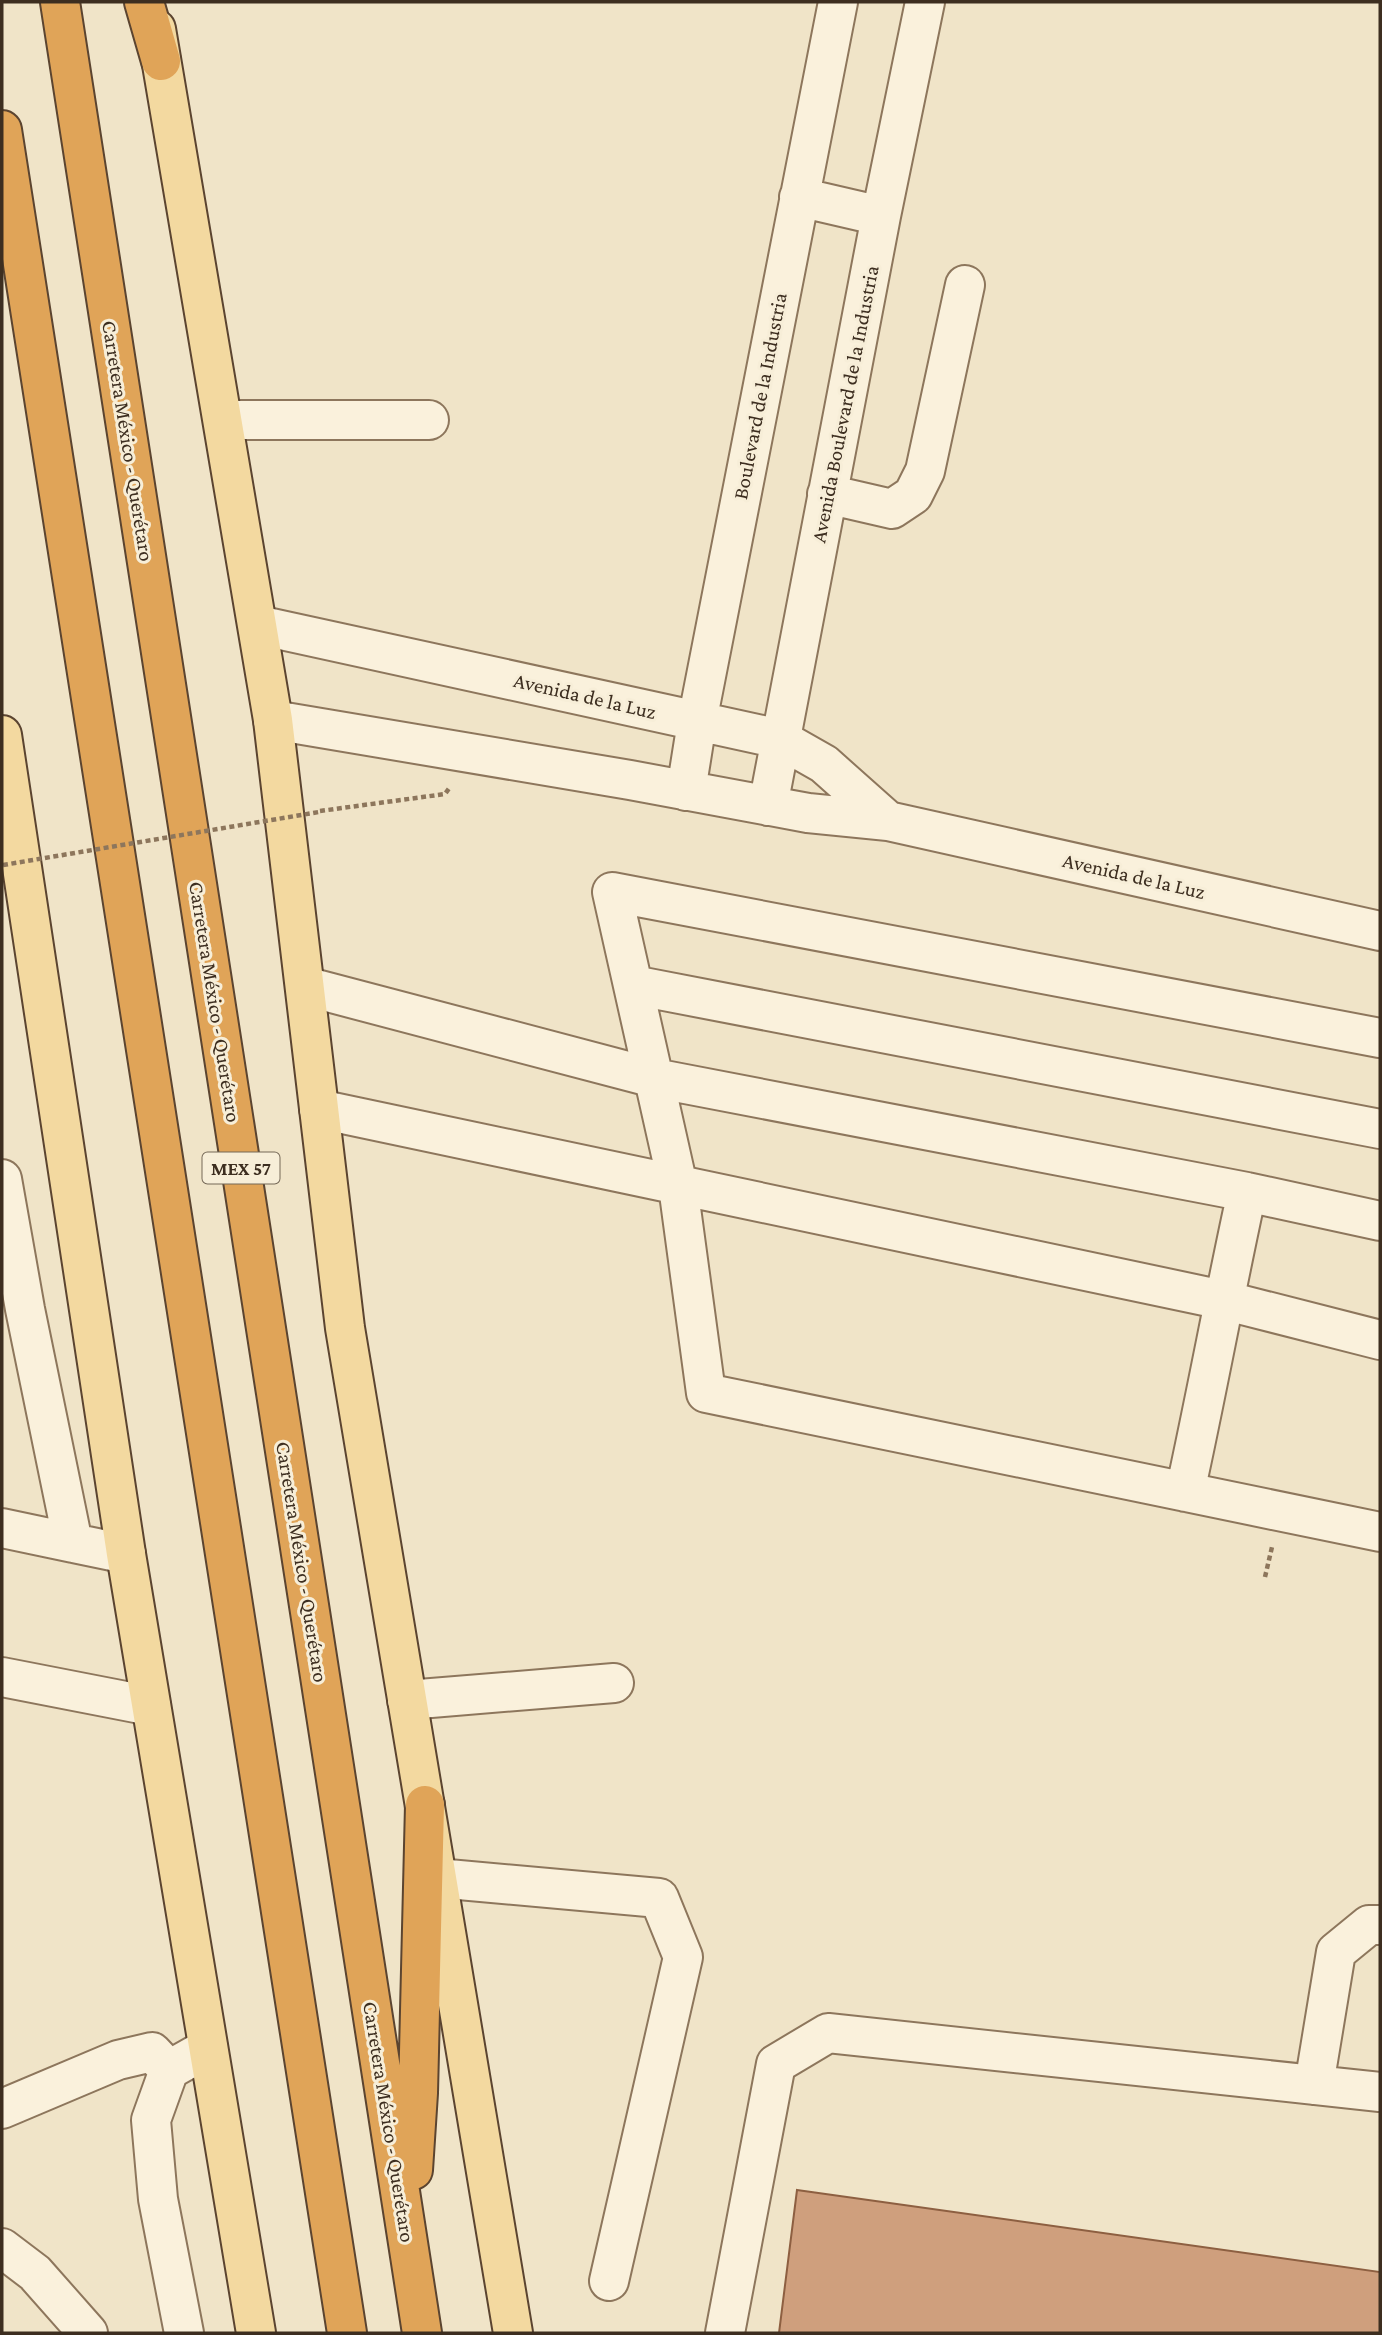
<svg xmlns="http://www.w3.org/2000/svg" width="1382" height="2335" font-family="'Crimson Pro',serif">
<rect width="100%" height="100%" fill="#f0e4c8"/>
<path fill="#cf9f7d" stroke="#8d5f41" stroke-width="2" d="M 797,2190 L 1380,2272 L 1380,2333 L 779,2333 Z"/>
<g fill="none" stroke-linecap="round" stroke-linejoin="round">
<g stroke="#8d765c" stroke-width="42">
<path id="minor" d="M 799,197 L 881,216
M 223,420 L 429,420
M 827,494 L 892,509 L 913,495 L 925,471 L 965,285
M 258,625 L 780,739 L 824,764 L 888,821
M 273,720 L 630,780 L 808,813 L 888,821 L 1380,931
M 686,791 L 697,722 L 838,2
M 768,806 L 881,216 L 925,2
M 633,985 L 1380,1129
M 305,986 L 654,1078 L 1247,1192 L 1380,1221
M 1380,1038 L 612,892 L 678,1186 L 706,1393 L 1380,1532
M 319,1109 L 1223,1300 L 1380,1340
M 2,1179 L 25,1309 L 73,1543 L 126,1554
M 1185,1492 C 1207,1392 1225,1292 1247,1192
M 2,1528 L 73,1543
M 2,1677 L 151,1706
M 407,1700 L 614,1683
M 437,1878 L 659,1898 L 683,1957 L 609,2281
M 1314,2085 L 1336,1952 L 1369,1925 L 1380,1925
M 2,2109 L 118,2060 L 152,2052 L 169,2070
M 2,2248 L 35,2273 L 88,2333
M 184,2333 L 158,2199 L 151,2120 L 169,2070 L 208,2048
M 725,2333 L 776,2064 L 828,2033 L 1380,2092"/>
</g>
<g stroke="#5b4430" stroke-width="42">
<path id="major" d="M 156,29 L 273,720 L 345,1328 L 513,2333
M 2,735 L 126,1554 L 256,2333"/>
</g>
<g stroke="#5b4430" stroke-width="42">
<path id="highway" d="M 60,2 L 422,2333
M 144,2 L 161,61
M 2,130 L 347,2333
M 413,2170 L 418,2093 L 425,1805"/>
</g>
<path stroke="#8d765c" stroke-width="4.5" stroke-dasharray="5 3.5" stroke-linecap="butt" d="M 320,811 L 445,794 L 450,787
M 1265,1577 L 1272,1547"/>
<use href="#minor" stroke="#faf1dc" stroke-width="38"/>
<use href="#major" stroke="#f3d9a0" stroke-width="38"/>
<use href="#highway" stroke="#e0a458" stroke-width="38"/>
<path stroke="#8d765c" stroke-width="4.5" stroke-dasharray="5 3.5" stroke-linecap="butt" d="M 3,865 L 319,812"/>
</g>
<g text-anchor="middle" stroke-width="6" stroke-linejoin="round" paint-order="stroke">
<rect fill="#f7eed8" stroke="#756857" stroke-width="2" x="202.5" y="1152.5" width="77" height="31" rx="5"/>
<g font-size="19" font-weight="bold" fill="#3d2e20">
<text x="241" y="1175">MEX 57</text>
</g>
<g font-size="21" fill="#3d2e20" stroke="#f7eed8">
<text transform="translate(760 396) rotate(-79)" y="7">Boulevard de la Industria</text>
<text transform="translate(845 404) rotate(-79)" y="7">Avenida Boulevard de la Industria</text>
<text transform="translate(128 441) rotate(81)" y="7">Carretera México - Querétaro</text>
<text transform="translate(585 696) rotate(13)" y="7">Avenida de la Luz</text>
<text transform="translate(1134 876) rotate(13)" y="7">Avenida de la Luz</text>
<text transform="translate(215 1002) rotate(81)" y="7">Carretera México - Querétaro</text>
<text transform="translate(302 1562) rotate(81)" y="7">Carretera México - Querétaro</text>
<text transform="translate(389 2122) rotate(81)" y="7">Carretera México - Querétaro</text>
</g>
</g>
<rect width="1382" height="2335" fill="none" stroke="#3d2e20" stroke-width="7"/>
</svg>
